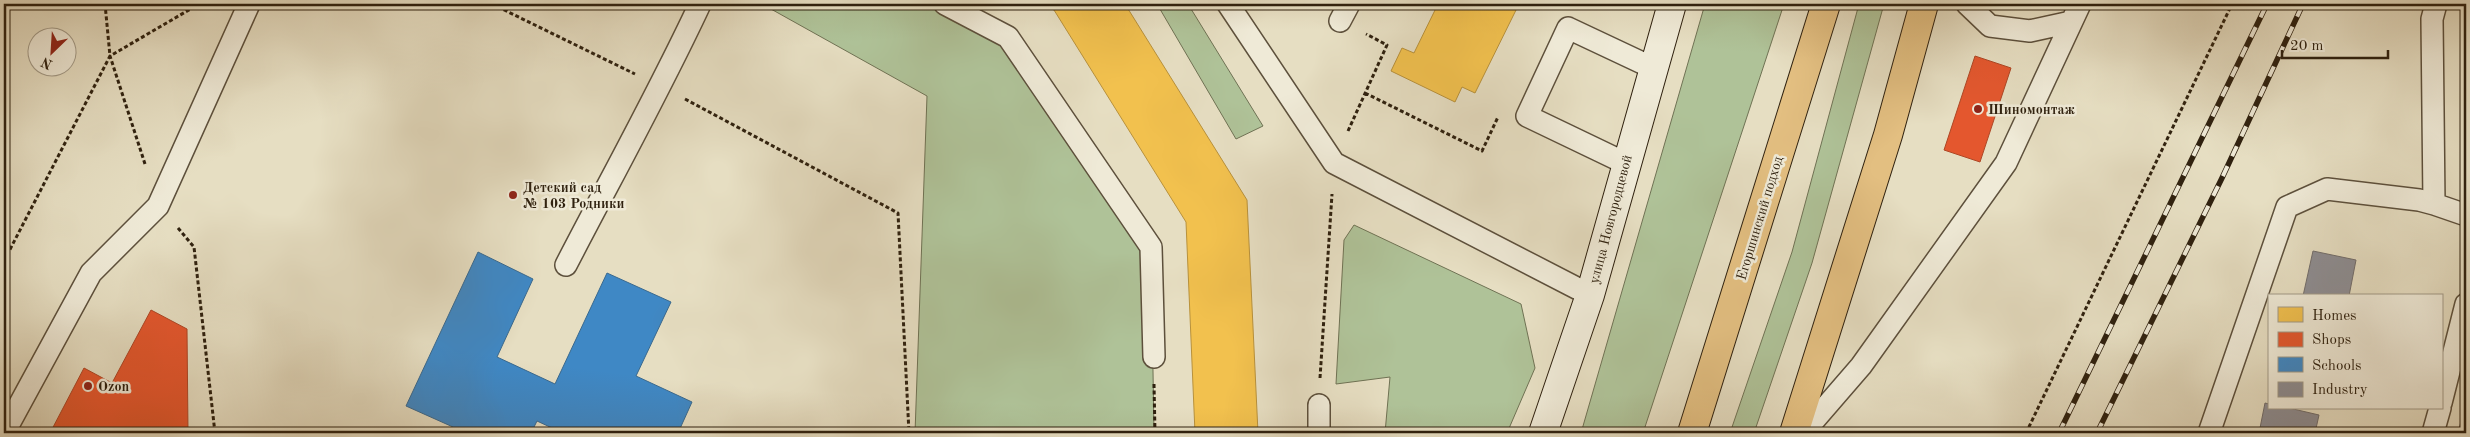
<svg xmlns="http://www.w3.org/2000/svg" width="2470" height="437" font-family="'Old Standard TT',serif">
<rect width="100%" height="100%" fill="#e6dec2"/>
<filter id="stains"><feTurbulence type="fractalNoise" baseFrequency=".004" numOctaves="4"/><feColorMatrix values="0 0 0 0 .2 0 0 0 0 .09 0 0 0 0 .02 0 0 0 .5 -.17"/></filter>
<radialGradient id="worn" r=".72"><stop offset=".6" stop-color="#630" stop-opacity="0"/><stop offset="1" stop-color="#630" stop-opacity=".3"/></radialGradient>
<path fill="#afc298" stroke="#6f7254" d="M 762,4 L 945,4 L 1008,37 L 1151,247 L 1154,433 L 915,433 L 927,96 Z
M 1157,4 L 1188,4 L 1263,126 L 1236,139 Z
M 1705,4 L 1784,4 L 1643,433 L 1581,433 Z
M 1859,4 L 1884,4 L 1812,263 L 1754,433 L 1730,433 L 1792,252 Z
M 1354,225 L 1521,304 L 1535,368 L 1507,433 L 1385,433 L 1390,377 L 1336,384 L 1344,240 Z"/>
<path fill="#f2c14e" stroke="#b8913b" d="M 1042,4 L 1125,4 L 1247,200 L 1258,433 L 1195,433 L 1186,222 L 1054,10 Z
M 1438,4 L 1519,4 L 1475,93 L 1462,87 L 1455,102 L 1391,71 L 1402,48 L 1414,53 Z"/>
<path fill="#e4572e" stroke="#ae4725" d="M 1975,56 L 2011,68 L 1980,162 L 1944,150 Z
M 151,310 L 187,329 L 188,433 L 50,433 L 84,368 L 112,383 Z"/>
<path fill="#3f88c5" stroke="#3a698e" d="M 478,252 L 533,279 L 497,357 L 555,384 L 607,273 L 671,302 L 636,376 L 692,402 L 678,433 L 563,433 L 537,421 L 531,433 L 450,433 L 453,427 L 406,406 Z"/>
<path fill="#8d8d92" stroke="#716d6b" d="M 2313,251 L 2356,260 L 2349,296 L 2303,296 Z
M 2466,402 L 2466,433 L 2458,433 Z
M 2265,403 L 2269,404 L 2269,408 L 2289,408 L 2319,415 L 2315,433 L 2259,433 Z"/>
<g fill="none" stroke-linecap="round" stroke-linejoin="round">
<g stroke="#5d503c" stroke-width="24">
<path id="lane" d="M 945,4 L 1008,37 L 1151,247 L 1154,357
M 1228,4 L 1334,163 L 1590,295
M 1967,4 L 1990,26 L 2030,31 L 2071,22
M 2436,4 L 2432,19 L 2434,204 L 2466,215
M 1340,21 L 1349,4
M 1625,163 L 1527,116 L 1568,28 L 1653,68
M 566,265 C 611,178 659,92 700,4
M 2441,403 L 2466,304
M 4,433 L 91,273 L 158,206 L 249,4
M 1319,433 L 1319,405
M 1803,433 L 1861,366 L 2006,163 L 2080,4
M 2209,433 L 2287,207 L 2327,189 L 2419,200 L 2434,204
M 2433,433 L 2440,408"/>
</g>
<g stroke="#2f210f" stroke-width="30">
<path id="secondary" d="M 1543,433 L 1590,295 L 1672,4"/>
</g>
<g stroke="#2f210f" stroke-width="30">
<path id="primary" d="M 1692,433 L 1826,4
M 1794,433 L 1888,135 L 1924,4"/>
</g>
<path stroke="#2f210f" stroke-width="3" stroke-dasharray="4 2.5" stroke-linecap="butt" d="M 492,4 L 635,74
M 1305,4 L 1315,9
M 1365,93 L 1482,151 L 1498,117
M 685,99 L 898,213 L 909,433
M 1348,131 L 1387,45 L 1366,34
M 145,164 L 110,56 L 199,4
M 178,228 L 194,247 L 215,433
M 4,261 L 110,56 L 105,4
M 1320,378 L 1332,194
M 1154,384 L 1155,433
M 2026,433 L 2232,4"/>
<use href="#lane" stroke="#efead7" stroke-width="21"/>
<use href="#secondary" stroke="#efead7" stroke-width="28"/>
<use href="#primary" stroke="#e3bf81" stroke-width="28"/>
<g stroke="#2f210f" stroke-width="5.5">
<path id="rail" d="M 2059,433 L 2267,4
M 2097,433 L 2222,178 L 2303,4"/>
</g>
<use href="#rail" stroke="#efead7" stroke-width="4" stroke-dasharray="11" stroke-linecap="butt"/>
</g>
<g fill="#8f2418" stroke="#efead7" stroke-width="2">
<circle cx="1978" cy="109" r="5"/>
<circle cx="513" cy="195" r="5"/>
<circle cx="88" cy="386" r="5"/>
</g>
<g text-anchor="middle" stroke-width="5" stroke-linejoin="round" paint-order="stroke">
<g font-size="14" font-weight="bold" fill="#2f210f" stroke="#efead7" text-anchor="start">
<text x="1988" y="114">Шиномонтаж</text>
<text x="523" y="192">Детский сад<tspan x="523" dy="16">№ 103 Родники</tspan></text>
<text x="98" y="391">Ozon</text>
</g>
<g font-size="14" fill="#2f210f" stroke="#efead7">
<text transform="translate(1759 218) rotate(-73)" y="5">Егоршинский подход</text>
<text transform="translate(1610 219) rotate(-75)" y="5">улица Новгородцевой</text>
</g>
</g>
<rect width="2470" height="437" fill="none" stroke="#e6dec2" stroke-width="20"/>
<rect x="5" y="5" width="2460" height="427" fill="none" stroke="#2f210f" stroke-width="2.5"/>
<rect x="10" y="10" width="2450" height="417" fill="none" stroke="#2f210f"/>
<rect x="2268" y="294" width="175" height="115" fill="#efead7" stroke="#a29a87"/>
<rect x="2278" y="307" width="25" height="15" fill="#f2c14e" stroke="#a29a87"/>
<text x="2312" y="320" font-size="15" fill="#2f210f">Homes</text>
<rect x="2278" y="332" width="25" height="15" fill="#e4572e" stroke="#a29a87"/>
<text x="2312" y="344" font-size="15" fill="#2f210f">Shops</text>
<rect x="2278" y="357" width="25" height="15" fill="#3f88c5" stroke="#a29a87"/>
<text x="2312" y="370" font-size="15" fill="#2f210f">Schools</text>
<rect x="2278" y="382" width="25" height="15" fill="#8d8d92" stroke="#a29a87"/>
<text x="2312" y="394" font-size="15" fill="#2f210f">Industry</text>
<g transform="translate(52 52) rotate(205)"><circle r="24" fill="#efead7" stroke="#a29a87"/>
<path d="M0-4L9 19L0 12L-9 19Z" fill="#8f2418"/>
<text y="-8" font-size="14" font-weight="bold" text-anchor="middle" fill="#2f210f">N</text>
</g>
<path d="M2282 50v8h106v-8" fill="none" stroke="#2f210f" stroke-width="2.5"/>
<text x="2290" y="50" font-size="15" fill="#2f210f" stroke="#efead7" stroke-width="4" paint-order="stroke">20 m</text>
<rect width="100%" height="100%" filter="url(#stains)"/>
<rect width="100%" height="100%" fill="url(#worn)"/>
</svg>
